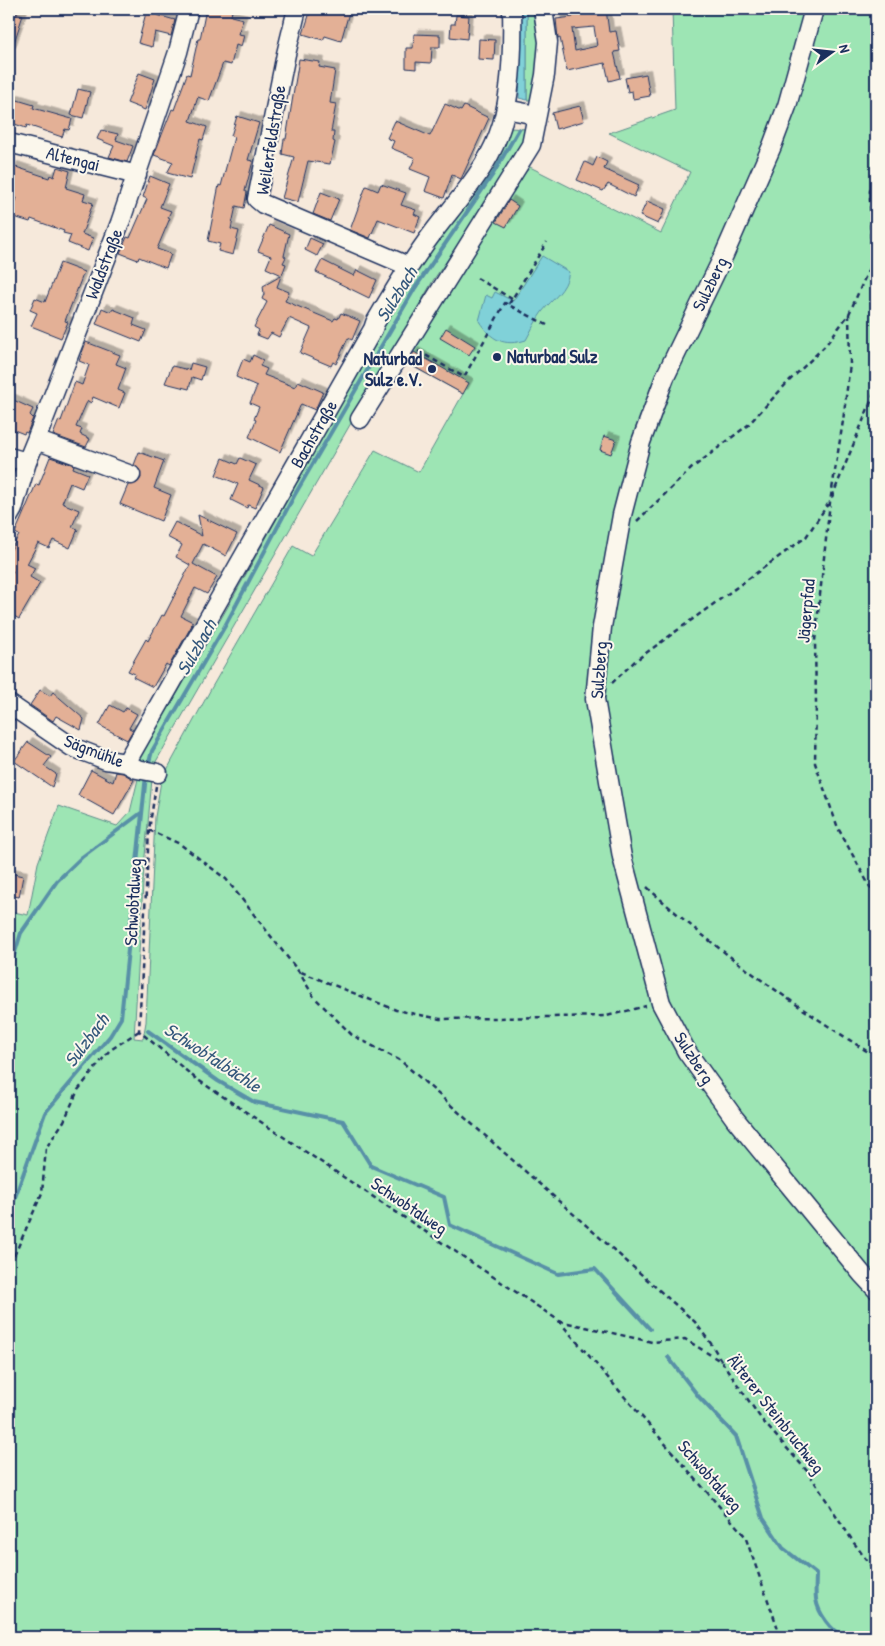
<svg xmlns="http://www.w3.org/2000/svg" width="885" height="1646" font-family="'Patrick Hand',sans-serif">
<defs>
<filter id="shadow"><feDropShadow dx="4.5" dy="-4.5" stdDeviation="0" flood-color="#0004"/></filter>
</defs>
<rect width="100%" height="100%" fill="#f6e9db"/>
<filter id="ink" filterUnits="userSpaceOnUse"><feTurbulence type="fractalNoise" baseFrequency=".02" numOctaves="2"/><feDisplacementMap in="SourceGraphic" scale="10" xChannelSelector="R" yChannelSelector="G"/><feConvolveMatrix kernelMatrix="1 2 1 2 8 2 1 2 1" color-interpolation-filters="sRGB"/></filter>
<g filter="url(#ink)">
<path fill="#9de5b4" stroke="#5c8a89" d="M 527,9 L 533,9 L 535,23 L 543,41 L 537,92 L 531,100 L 527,100 Z
M 672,9 L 808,9 L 780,113 L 631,457 L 595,746 L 602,791 L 649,976 L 664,1019 L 876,1300 L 876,1637 L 9,1637 L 9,911 L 28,915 L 38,863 L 59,806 L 117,826 L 130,812 L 139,775 L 152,779 L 144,867 L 134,1038 L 143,1039 L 146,1022 L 155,817 L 161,781 L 212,687 L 293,546 L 311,556 L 375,450 L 419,472 L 463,394 L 405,362 L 511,190 L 530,167 L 661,233 L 690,172 L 609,133 L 675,110 Z
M 820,9 L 876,9 L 876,1282 L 738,1114 L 693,1048 L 674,1014 L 660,972 L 613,788 L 606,745 L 604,681 L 608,629 L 625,533 L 658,417 L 719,280 Z
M 510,128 L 527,129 L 522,145 L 467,232 L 434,279 L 154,765 L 139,762 L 140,757 L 226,610 L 414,273 L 492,164 Z"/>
<path fill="#80d1d8" stroke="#5890a7" d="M 521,9 L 527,9 L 527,100 L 519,98 Z
M 542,256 L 569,272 C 566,291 553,298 542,312 C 536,320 531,331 526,340 C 504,347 491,340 479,321 L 486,295 L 492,298 L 495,292 L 513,301 Z"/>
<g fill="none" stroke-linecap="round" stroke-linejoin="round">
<path stroke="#5890a7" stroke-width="4" d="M 148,766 L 152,751 L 225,626 L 294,496 L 415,288 L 493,174 L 519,129
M 9,972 L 21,933 L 57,881 L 82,857 L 141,813
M 148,1031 L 218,1081 L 254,1102 L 343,1121 L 371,1166 L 444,1197 L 450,1225 L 558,1274 L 595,1269 L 650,1329
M 9,1214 L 45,1113 L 110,1036 L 121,1018 L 146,775
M 668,1357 L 699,1397 L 736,1436 L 763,1518 L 783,1548 L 816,1574 C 816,1582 815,1591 816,1599 C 818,1613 831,1631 844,1637"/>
</g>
<path fill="#e3b096" stroke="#1b2f5e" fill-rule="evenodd" filter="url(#shadow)" d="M 147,9 L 158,9 L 157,15 L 175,20 L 171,36 L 155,32 L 152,47 L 138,43 Z
M 206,9 L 221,9 L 232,11 L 231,16 L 243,19 L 238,34 L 244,35 L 241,47 L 236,45 L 231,65 L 223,63 L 209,101 L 198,97 L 190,121 L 207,127 L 203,140 L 200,139 L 190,179 L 167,173 L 173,162 L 154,155 L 172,109 L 174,110 L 187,74 L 190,75 L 198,39 L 200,39 Z
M 311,9 L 350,9 L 341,41 L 325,36 L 323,40 L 303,34 Z
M 572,9 L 606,9 L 609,32 L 616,31 L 620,51 L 614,52 L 620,78 L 609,81 L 605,63 L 567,71 L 560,38 L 558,39 L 556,19 L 573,17 ZM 594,27 L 597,46 L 575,51 L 572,29 Z
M 9,11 L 23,15 L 11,52 L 9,52 Z
M 456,15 L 469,16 L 467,39 L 450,37 L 451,24 L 455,24 Z
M 414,34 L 440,35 L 440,47 L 432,47 L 431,63 L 416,62 L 416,69 L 406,68 L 406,48 L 413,48 Z
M 479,39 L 495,40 L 494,60 L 478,59 Z
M 299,59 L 320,62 L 319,67 L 335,70 L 330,103 L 336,104 L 331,132 L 334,132 L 333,141 L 335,142 L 330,164 L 308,161 L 298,202 L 282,198 L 294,157 L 282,154 L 284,139 L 286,139 Z
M 139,73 L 155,79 L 145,110 L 127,103 Z
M 646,74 L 650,96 L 633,99 L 632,91 L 628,92 L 625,78 Z
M 78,89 L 90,92 L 83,118 L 71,115 Z
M 14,99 L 34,105 L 33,108 L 72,119 L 69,130 L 65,129 L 62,137 L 27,125 L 26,128 L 9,122 L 9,117 Z
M 445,104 L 461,111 L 464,106 L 489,118 L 461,179 L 452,175 L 444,198 L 425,191 L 430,177 L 410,169 L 415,158 L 391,148 L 394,141 L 387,138 L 395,121 L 430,136 Z
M 580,106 L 584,121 L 556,129 L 552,113 Z
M 237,116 L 259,123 L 248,160 L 253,161 L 245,191 L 247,192 L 244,208 L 236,206 L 231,229 L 239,231 L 233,255 L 218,251 L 220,244 L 208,241 L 219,185 L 221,186 L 234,137 L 231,136 Z
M 101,130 L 118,134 L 116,140 L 133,146 L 127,162 L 109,157 L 114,146 L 97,139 Z
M 597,157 L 607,162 L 604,169 L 639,185 L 634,197 L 608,184 L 603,191 L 577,180 L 585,162 L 593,166 Z
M 13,166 L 49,178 L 50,175 L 54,177 L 57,167 L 70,171 L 66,188 L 85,194 L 83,200 L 93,203 L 82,234 L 93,238 L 88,251 L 68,243 L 71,235 L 63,233 L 64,231 L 31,219 L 30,222 L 11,216 L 17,198 L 9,195 L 9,178 Z
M 150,176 L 169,184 L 160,207 L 171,211 L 168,217 L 170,218 L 157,249 L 171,254 L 166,268 L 139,257 L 138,260 L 120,253 L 127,237 L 130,238 L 147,199 L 143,197 Z
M 381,184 L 406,193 L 401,205 L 416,210 L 414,214 L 420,217 L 414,233 L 378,219 L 370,238 L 350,230 L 366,186 L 378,191 Z
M 321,192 L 339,199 L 330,221 L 313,214 Z
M 509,200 L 518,206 L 506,227 L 496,222 Z
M 647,201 L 665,209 L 658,224 L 640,216 Z
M 269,225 L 289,234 L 284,256 L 286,257 L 283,263 L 286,264 L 282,275 L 266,268 L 271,256 L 258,251 Z
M 310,238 L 323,244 L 317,256 L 305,250 Z
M 322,260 L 354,276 L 357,270 L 377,280 L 369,298 L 316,272 Z
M 60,263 L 84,272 L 65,321 L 68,322 L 61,338 L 31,326 L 37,313 L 30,310 L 35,298 L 45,302 Z
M 281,276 L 277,287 L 289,292 L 285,301 L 333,321 L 335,318 L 338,319 L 341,313 L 360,321 L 352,340 L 348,338 L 336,364 L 333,362 L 331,366 L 300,353 L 311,328 L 289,318 L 279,337 L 271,333 L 267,339 L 257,335 L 259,330 L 254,327 L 267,302 L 262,299 L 264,294 L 263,286 Z
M 102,308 L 111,312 L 113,309 L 135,318 L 133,325 L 146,330 L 141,342 L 96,324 Z
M 446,328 L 475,346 L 469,355 L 440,338 Z
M 86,342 L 120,355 L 116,364 L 126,368 L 118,390 L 125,393 L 119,408 L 93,397 L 91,403 L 88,401 L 86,404 L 76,427 L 82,429 L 80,434 L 90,439 L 86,447 L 53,435 L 59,420 L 61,421 L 75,382 L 82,385 L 89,365 L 79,361 Z
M 414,352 L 469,383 L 463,394 L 407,363 Z
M 253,355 L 263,360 L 260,366 L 267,369 L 264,375 L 295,387 L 298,381 L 323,392 L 315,410 L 301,404 L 280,452 L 249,437 L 256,420 L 254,419 L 259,407 L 250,403 L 257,386 L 236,377 L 243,359 L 250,362 Z
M 191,363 L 205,367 L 201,380 L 192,377 L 189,389 L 165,383 L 172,366 L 189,370 Z
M 9,398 L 33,409 L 30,415 L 33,418 L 27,433 L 25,432 L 24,434 L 9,428 Z
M 604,436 L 616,440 L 611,454 L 600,450 Z
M 139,452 L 164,461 L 154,488 L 171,495 L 161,521 L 120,504 L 128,485 L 137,483 L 141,478 L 139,469 L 134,465 Z
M 50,457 L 74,465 L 73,468 L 88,474 L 82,488 L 70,483 L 62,503 L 79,510 L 72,527 L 78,529 L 70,548 L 53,540 L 49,548 L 38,543 L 27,564 L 35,568 L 30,577 L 40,583 L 19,619 L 9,613 L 9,578 L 13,571 L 9,568 L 9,553 L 19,535 L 15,533 L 22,517 L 36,484 L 39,485 Z
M 223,458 L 237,464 L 240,458 L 256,465 L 249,480 L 264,487 L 255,508 L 248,505 L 247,508 L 231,500 L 238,484 L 216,475 Z
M 198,515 L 237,534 L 226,556 L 203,544 L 193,564 L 217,577 L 207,594 L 195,588 L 181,616 L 193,622 L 191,625 L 192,625 L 169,666 L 166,664 L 153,687 L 133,677 L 135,674 L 128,671 L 146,639 L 148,641 L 162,615 L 164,616 L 190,565 L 176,557 L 182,545 L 167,537 L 175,522 L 202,536 Z
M 40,690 L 50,696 L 53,692 L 84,719 L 81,730 L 56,716 L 53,721 L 30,705 Z
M 110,705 L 123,712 L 126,708 L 137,714 L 129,728 L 133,730 L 127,740 L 99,725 Z
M 28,742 L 51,757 L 44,766 L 56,774 L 52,787 L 14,761 Z
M 91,770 L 113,782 L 116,772 L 123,773 L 134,780 L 114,815 L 78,795 Z
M 9,873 L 23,876 L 19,897 L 9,895 Z"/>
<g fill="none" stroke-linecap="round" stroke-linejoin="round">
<g stroke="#1b2f5e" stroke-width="21">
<path id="minor" d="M 297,9 L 286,54 L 257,199 L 263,204 L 408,266
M 814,9 L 787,106 L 772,146 L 724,255 L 665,377 L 641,442 L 622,515 L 602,627 L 595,699 L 622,857 L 661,1003 L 687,1052 L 735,1119 L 862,1274 L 876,1289
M 506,109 L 536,115
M 9,143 L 137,175
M 360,419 L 531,145 L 545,75 L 548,42 L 543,9
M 36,440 L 131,475
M 9,457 L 27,462
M 9,516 L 13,509 L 27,462 L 36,440 L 120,223 L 178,52 L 189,9
M 9,704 L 72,747 L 106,760 L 126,763 L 137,769 L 158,773
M 126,763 L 373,329 L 375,323 C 394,290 412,260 435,230 C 457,201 485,171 498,136 C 512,100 513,48 512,9"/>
</g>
<path stroke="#1b2f5e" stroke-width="2.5" stroke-dasharray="5 4" stroke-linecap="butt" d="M 477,278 L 512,299
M 509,304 L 547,242
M 849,314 L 850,364 L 843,421 L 830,502 L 815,641 L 816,703 L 815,763 L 838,828 L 876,898
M 418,351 L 464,377 L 505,303 L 547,325
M 832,497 L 876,389
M 637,521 L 692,468 L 748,425 L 789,381 L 825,346 L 849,314 L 871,264 L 870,191 L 876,176
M 612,683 L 635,661 L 806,537 L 828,504
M 156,786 L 149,830 L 139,1031 L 195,1078 L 558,1320 L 745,1536 L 781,1637
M 149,830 L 180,844 L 226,879 L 299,972 L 314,997 L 352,1035 L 401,1061 L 695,1322 L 712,1345 L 722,1362
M 647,887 C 717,952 796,1006 876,1057
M 301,972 L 396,1010 L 440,1019 L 607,1016 L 646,1006
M 9,1263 L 14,1256 L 42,1193 L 46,1148 L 64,1121 L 78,1090 L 109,1051 L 139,1031
M 559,1321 L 652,1342 L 685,1339 L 722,1362 L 762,1420 L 808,1472 L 854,1543 L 876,1573"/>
<use href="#minor" stroke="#fbf7ec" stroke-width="18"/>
</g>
</g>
<g fill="#1b2f5e" stroke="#fbf7ec" stroke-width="2">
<circle cx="497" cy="357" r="5"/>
<circle cx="432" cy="369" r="5"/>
</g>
<g text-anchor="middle" stroke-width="4" stroke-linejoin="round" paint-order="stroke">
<g font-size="18" fill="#1b2f5e" stroke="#fbf7ec">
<text transform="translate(271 140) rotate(-81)" y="6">Weilerfeldstraße</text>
<text transform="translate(73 159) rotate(14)" y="6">Altengai</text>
<text transform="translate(104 264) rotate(-69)" y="6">Waldstraße</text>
<text transform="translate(710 284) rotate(-64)" y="6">Sulzberg</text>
<text transform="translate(314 434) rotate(-60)" y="6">Bachstraße</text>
<text transform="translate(806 611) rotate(-85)" y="6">Jägerpfad</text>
<text transform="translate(599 670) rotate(-86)" y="6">Sulzberg</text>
<text transform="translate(94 751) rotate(21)" y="6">Sägmühle</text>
<text transform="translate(133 902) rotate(-87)" y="6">Schwobtalweg</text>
<text transform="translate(694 1058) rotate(57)" y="6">Sulzberg</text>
<text transform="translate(409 1206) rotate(34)" y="6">Schwobtalweg</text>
<text transform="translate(776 1414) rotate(52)" y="6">Älterer Steinbruchweg</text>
<text transform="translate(710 1476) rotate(49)" y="6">Schwobtalweg</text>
</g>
<g font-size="18" font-weight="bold" fill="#1b2f5e" stroke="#fbf7ec" text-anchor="start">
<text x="507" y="363">Naturbad Sulz</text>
<text x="422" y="365" text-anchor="end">Naturbad<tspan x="422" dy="21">Sulz e.V.</tspan></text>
</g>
<g font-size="19" font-style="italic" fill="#34587c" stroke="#fbf7ec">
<text transform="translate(396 294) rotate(-58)" y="7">Sulzbach</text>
<text transform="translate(196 647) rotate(-60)" y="7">Sulzbach</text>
<text transform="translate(86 1040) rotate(-53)" y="7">Sulzbach</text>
<text transform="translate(213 1057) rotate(33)" y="7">Schwobtalbächle</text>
</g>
</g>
<rect width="885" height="1646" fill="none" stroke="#fbf7ec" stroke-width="30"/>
<rect x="15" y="15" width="855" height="1616" fill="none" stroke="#1b2f5e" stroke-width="2" filter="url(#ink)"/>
<g transform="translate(832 52) rotate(75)" stroke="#fbf7ec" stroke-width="4" paint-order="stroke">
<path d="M0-4L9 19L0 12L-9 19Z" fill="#1b2f5e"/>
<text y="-8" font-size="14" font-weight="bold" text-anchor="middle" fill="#1b2f5e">N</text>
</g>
</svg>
